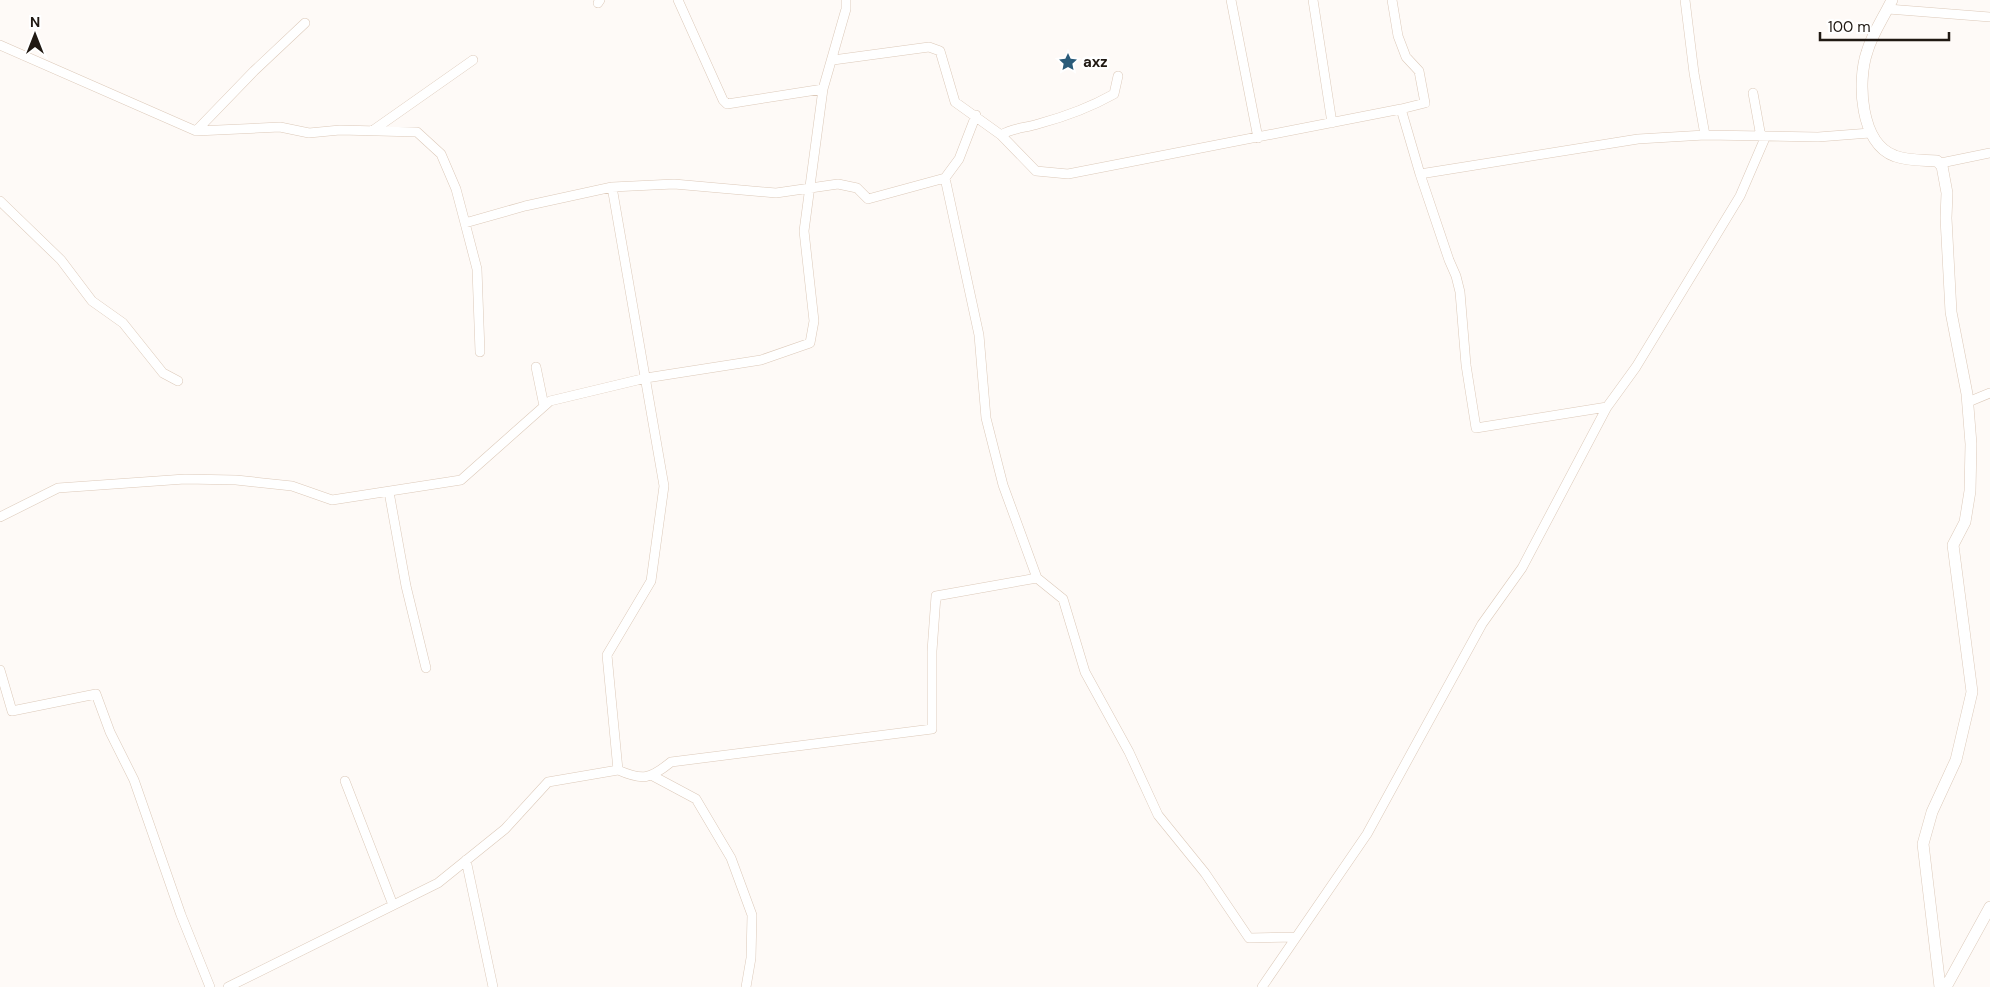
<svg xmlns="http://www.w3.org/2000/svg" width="1990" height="987" font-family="'DM Sans',sans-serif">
<rect width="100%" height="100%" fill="#fefaf7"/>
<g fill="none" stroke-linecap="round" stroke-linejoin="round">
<g stroke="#dcc9b9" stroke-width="10">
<path id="minor" d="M 678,0 L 723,100 L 727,104 L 823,89
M 1231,0 L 1258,138
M 1313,0 L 1332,123
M 1392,0 L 1398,36 L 1406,57 L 1419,71 L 1425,103 L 1401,109
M 1685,0 L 1694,73 L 1705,135
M 598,3 L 600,0
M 1888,9 L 1990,17
M 0,45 L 196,131 L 280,127 L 309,133 L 340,130 L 417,132 L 441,154 L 456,189 L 465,223 L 525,206 L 612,187 L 674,184 L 776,193 L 838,184 L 857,188 L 868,199 L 945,178 L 959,159 L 976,115
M 833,60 L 929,47 L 940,51 L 955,102 L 1001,135 L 1036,171 L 1068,174 L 1401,109 L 1420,174 L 1449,260 L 1456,276 L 1460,292 L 1466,365 L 1476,428 L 1607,407
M 1753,93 L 1761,137
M 196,131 L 254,71 L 305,23
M 372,131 L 473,60
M 1001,135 C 1013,128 1025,128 1038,124 C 1064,117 1091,107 1114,94 L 1118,76
M 1941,163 L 1990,153
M 1420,174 L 1638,139 L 1705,135 L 1818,137 L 1870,133
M 945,178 L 979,335 L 986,418 L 1003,485 L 1037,578 L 1063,599 L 1085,672 L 1129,752 L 1158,815 L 1205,873 L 1249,938 L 1296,937
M 0,201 L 61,260 L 92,301 L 123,323 L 163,373 L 178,381
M 465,223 L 477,269 L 480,352
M 536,367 L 544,406
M 1968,402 L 1990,393
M 389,492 L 406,586 L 426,668
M 0,517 L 58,488 L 185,479 L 236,480 L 292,486 L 332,500 L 461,480 L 550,401 L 646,378 L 761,360 L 810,343 L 814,321 L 804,231 L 823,89 L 846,9 L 846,0
M 0,670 L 12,711 L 96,694 L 110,732 L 134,780 L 181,915 L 210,987
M 618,770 C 643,781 650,779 671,762 L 932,729 L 932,651 L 936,596 L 1037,578
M 653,776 L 696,799 L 731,858 L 752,915 L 751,958 L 746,987
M 345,781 L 393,905
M 466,860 L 493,987
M 228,987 L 438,883 L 505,829 L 548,782 L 618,770 L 607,655 L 651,581 L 664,486 L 612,187
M 1262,987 L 1367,834 L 1482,624 L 1522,568 L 1607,407 L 1636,367 L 1740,196 L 1765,138"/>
</g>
<g stroke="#dcc9b9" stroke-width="12">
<path id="tertiary" d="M 1892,0 C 1884,17 1872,34 1867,52 C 1857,81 1860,144 1895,156 C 1908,161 1923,160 1937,161 L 1942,166 L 1947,193 L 1946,218 L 1951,312 L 1967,394 L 1971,444 L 1970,491 L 1965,522 L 1953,545 L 1972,692 L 1956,760 L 1932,812 L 1923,844 L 1940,987
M 1946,987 L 1990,907"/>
</g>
<use href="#minor" stroke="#fff" stroke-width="9"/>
<use href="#tertiary" stroke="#fff" stroke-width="11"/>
</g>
<defs>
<g id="sight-bare" transform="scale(1.5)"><path d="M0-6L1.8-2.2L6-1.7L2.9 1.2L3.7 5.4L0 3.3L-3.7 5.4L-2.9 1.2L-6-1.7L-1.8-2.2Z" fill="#2a5b79" stroke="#fff" stroke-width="2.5" paint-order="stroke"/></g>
</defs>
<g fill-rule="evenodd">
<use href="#sight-bare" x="1068" y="62"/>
</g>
<g text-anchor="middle" stroke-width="5" stroke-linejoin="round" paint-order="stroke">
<g font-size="15" font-weight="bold" fill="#201913" stroke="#fff" text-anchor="start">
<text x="1083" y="67">axz</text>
</g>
</g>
<g transform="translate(35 35)" stroke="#ffffff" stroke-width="4" paint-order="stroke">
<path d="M0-4L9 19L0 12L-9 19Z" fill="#201913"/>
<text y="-8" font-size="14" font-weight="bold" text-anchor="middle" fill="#201913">N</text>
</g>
<path d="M1820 32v8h129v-8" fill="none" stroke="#201913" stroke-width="2.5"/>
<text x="1828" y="32" font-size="15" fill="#201913" stroke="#ffffff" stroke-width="4" paint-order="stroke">100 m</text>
</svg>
